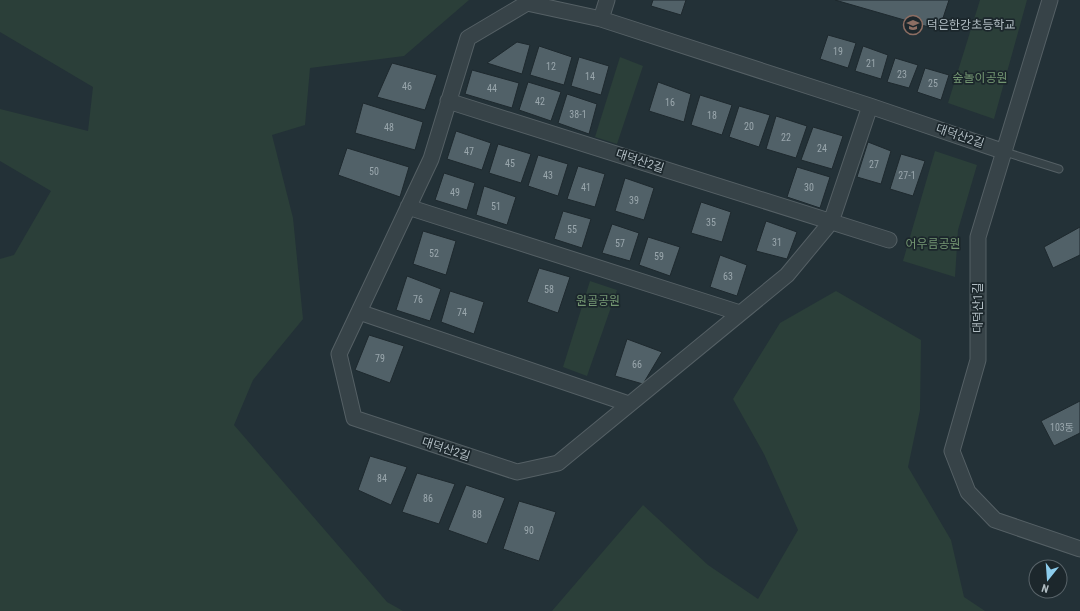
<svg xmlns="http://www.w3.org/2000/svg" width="1080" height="611" font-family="'Roboto Condensed','Noto Sans KR',sans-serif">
<rect width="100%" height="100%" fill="#233137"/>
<path fill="#2b3f39" d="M 0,0 L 469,0 L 404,56 L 310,68 L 305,125 L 272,135 L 293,218 L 303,319 L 253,380 L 234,425 L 387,602 L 403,611 L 0,611 L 0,259 L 14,255 L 51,191 L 0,161 L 0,109 L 88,131 L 93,87 L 0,32 Z
M 980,0 L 1027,0 L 994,119 L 948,103 Z
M 620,57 L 643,66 L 617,144 L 595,137 Z
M 935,151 L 977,165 L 958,230 L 955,277 L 903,261 Z
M 590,281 L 617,290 L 587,376 L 563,367 Z
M 836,291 L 921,340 L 920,410 L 908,467 L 951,540 L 964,597 L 985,611 L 552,611 L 643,505 L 708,565 L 758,599 L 798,530 L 764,454 L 733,399 L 780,323 Z"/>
<path fill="#516168" stroke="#1e292e" d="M 653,0 L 686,0 L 681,15 L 651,6 Z
M 835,0 L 949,0 L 939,30 Z
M 828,35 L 856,43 L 848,68 L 820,59 Z
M 517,42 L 530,45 L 522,74 L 487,63 Z
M 539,46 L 572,57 L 564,85 L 530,75 Z
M 863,46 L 888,55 L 881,79 L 855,71 Z
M 579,57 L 609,66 L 601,95 L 571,86 Z
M 895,58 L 918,65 L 909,88 L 887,82 Z
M 392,63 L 437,75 L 425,110 L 377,97 Z
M 925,68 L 949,75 L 941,100 L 917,92 Z
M 472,70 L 519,83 L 512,108 L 465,94 Z
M 528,82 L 561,92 L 551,121 L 519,110 Z
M 658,82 L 691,94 L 684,122 L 649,111 Z
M 567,94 L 597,104 L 589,134 L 558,123 Z
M 700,95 L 732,105 L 722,135 L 691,125 Z
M 363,103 L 423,122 L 415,150 L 355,133 Z
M 739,106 L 770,115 L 759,147 L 729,137 Z
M 776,116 L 807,126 L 796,158 L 766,149 Z
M 813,127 L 843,136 L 832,169 L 801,160 Z
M 456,131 L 491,143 L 482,170 L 447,159 Z
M 868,142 L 891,151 L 881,184 L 857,177 Z
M 498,144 L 531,154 L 521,183 L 489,173 Z
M 347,148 L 409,167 L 400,197 L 338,175 Z
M 901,154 L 925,161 L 913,196 L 890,189 Z
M 538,155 L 568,164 L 558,196 L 528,186 Z
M 578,166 L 605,174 L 595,207 L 567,199 Z
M 797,167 L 830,177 L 820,208 L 787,197 Z
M 444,173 L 475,183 L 467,210 L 435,200 Z
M 625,178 L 654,188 L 644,220 L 615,211 Z
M 484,186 L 516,197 L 507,225 L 476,215 Z
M 701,202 L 731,212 L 722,242 L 691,233 Z
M 563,211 L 591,219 L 582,248 L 554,239 Z
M 766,221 L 797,232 L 787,259 L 756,251 Z
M 612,224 L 639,233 L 630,261 L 602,253 Z
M 1080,227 L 1080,255 L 1053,268 L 1044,247 Z
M 423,231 L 456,241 L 446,275 L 413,264 Z
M 648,237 L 680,247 L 670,276 L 639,265 Z
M 720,255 L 747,265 L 737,296 L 710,287 Z
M 539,268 L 570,277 L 558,313 L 527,302 Z
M 407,276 L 441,289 L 430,321 L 396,310 Z
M 450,291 L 484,302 L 474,334 L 441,322 Z
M 369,335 L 404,346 L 390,383 L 355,370 Z
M 627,339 L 662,352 L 643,384 L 615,376 Z
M 1080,401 L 1080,433 L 1054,446 L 1041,421 Z
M 370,456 L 407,467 L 391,505 L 358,490 Z
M 417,473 L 455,484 L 439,524 L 402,512 Z
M 466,485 L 505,498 L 487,544 L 448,530 Z
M 519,501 L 556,512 L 539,561 L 503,549 Z"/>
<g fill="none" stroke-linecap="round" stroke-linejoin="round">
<g stroke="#556065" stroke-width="9">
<path id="service" d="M 1005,152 L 1059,169"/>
</g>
<g stroke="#556065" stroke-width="17">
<path id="minor" d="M 1050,0 L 978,237 L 978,360 L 952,451 L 968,492 L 995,520 L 1080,549
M 601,19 L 607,0
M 448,101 L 889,240
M 870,106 L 831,222 L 787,275 L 558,463 L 517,472 L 354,418 L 339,354 L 431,159 L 468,38 L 527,3 L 601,19 L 870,106 L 1005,152
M 408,207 L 740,313
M 359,312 L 629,404"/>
</g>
<use href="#service" stroke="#374348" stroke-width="7"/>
<use href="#minor" stroke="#374348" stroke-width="15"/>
</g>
<defs>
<g id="school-ring" transform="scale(1)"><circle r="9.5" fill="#1c272c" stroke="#8d6e63" stroke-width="1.5"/><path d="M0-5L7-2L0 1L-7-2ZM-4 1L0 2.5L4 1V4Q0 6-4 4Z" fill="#8d6e63"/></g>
</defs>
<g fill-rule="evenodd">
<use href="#school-ring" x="913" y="25"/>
</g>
<g text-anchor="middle" stroke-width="3.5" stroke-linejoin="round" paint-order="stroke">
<g font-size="10" fill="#9aa7ad">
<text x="838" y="55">19</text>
<text x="871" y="67">21</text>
<text x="551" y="70">12</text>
<text x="902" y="78">23</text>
<text x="590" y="80">14</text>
<text x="933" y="87">25</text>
<text x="407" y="90">46</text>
<text x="492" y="92">44</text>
<text x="540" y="105">42</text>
<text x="670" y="106">16</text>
<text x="578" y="118">38-1</text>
<text x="712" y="119">18</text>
<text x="749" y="130">20</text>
<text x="389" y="131">48</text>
<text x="786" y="141">22</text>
<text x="822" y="152">24</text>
<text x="469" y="155">47</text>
<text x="510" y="167">45</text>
<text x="874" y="168">27</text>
<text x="374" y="175">50</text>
<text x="548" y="179">43</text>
<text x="907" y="179">27-1</text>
<text x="586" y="191">41</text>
<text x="809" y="191">30</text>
<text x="455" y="196">49</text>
<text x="634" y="204">39</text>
<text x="496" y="210">51</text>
<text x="711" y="226">35</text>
<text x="572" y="233">55</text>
<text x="777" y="246">31</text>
<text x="620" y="247">57</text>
<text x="434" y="257">52</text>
<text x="659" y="260">59</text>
<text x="728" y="280">63</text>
<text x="549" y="293">58</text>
<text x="418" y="303">76</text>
<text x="462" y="316">74</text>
<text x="380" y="362">79</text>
<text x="637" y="368">66</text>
<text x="1062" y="431">103동</text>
<text x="382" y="482">84</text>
<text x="428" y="502">86</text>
<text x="477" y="518">88</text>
<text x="529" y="534">90</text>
</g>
<g font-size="12" fill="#b2bec4" stroke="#1c272c" text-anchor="start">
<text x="927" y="29">덕은한강초등학교</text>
</g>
<g font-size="12" fill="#749772" stroke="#1c272c">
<text x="980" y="82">숲놀이공원</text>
<text x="933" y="248">어우름공원</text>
<text x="598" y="305">원골공원</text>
</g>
<g font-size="12" fill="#b2bec4" stroke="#1c272c">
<text transform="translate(960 136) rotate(19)" y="4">대덕산2길</text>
<text transform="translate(640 161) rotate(18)" y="4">대덕산2길</text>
<text transform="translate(978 308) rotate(-90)" y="4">대덕산1길</text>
<text transform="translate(446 449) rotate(18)" y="4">대덕산2길</text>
</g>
</g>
<g transform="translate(1048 579) rotate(197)"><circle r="19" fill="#1c272c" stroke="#586369"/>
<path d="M0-3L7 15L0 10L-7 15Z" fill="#8dcded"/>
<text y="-6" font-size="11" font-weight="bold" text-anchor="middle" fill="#b2bec4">N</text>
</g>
</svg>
